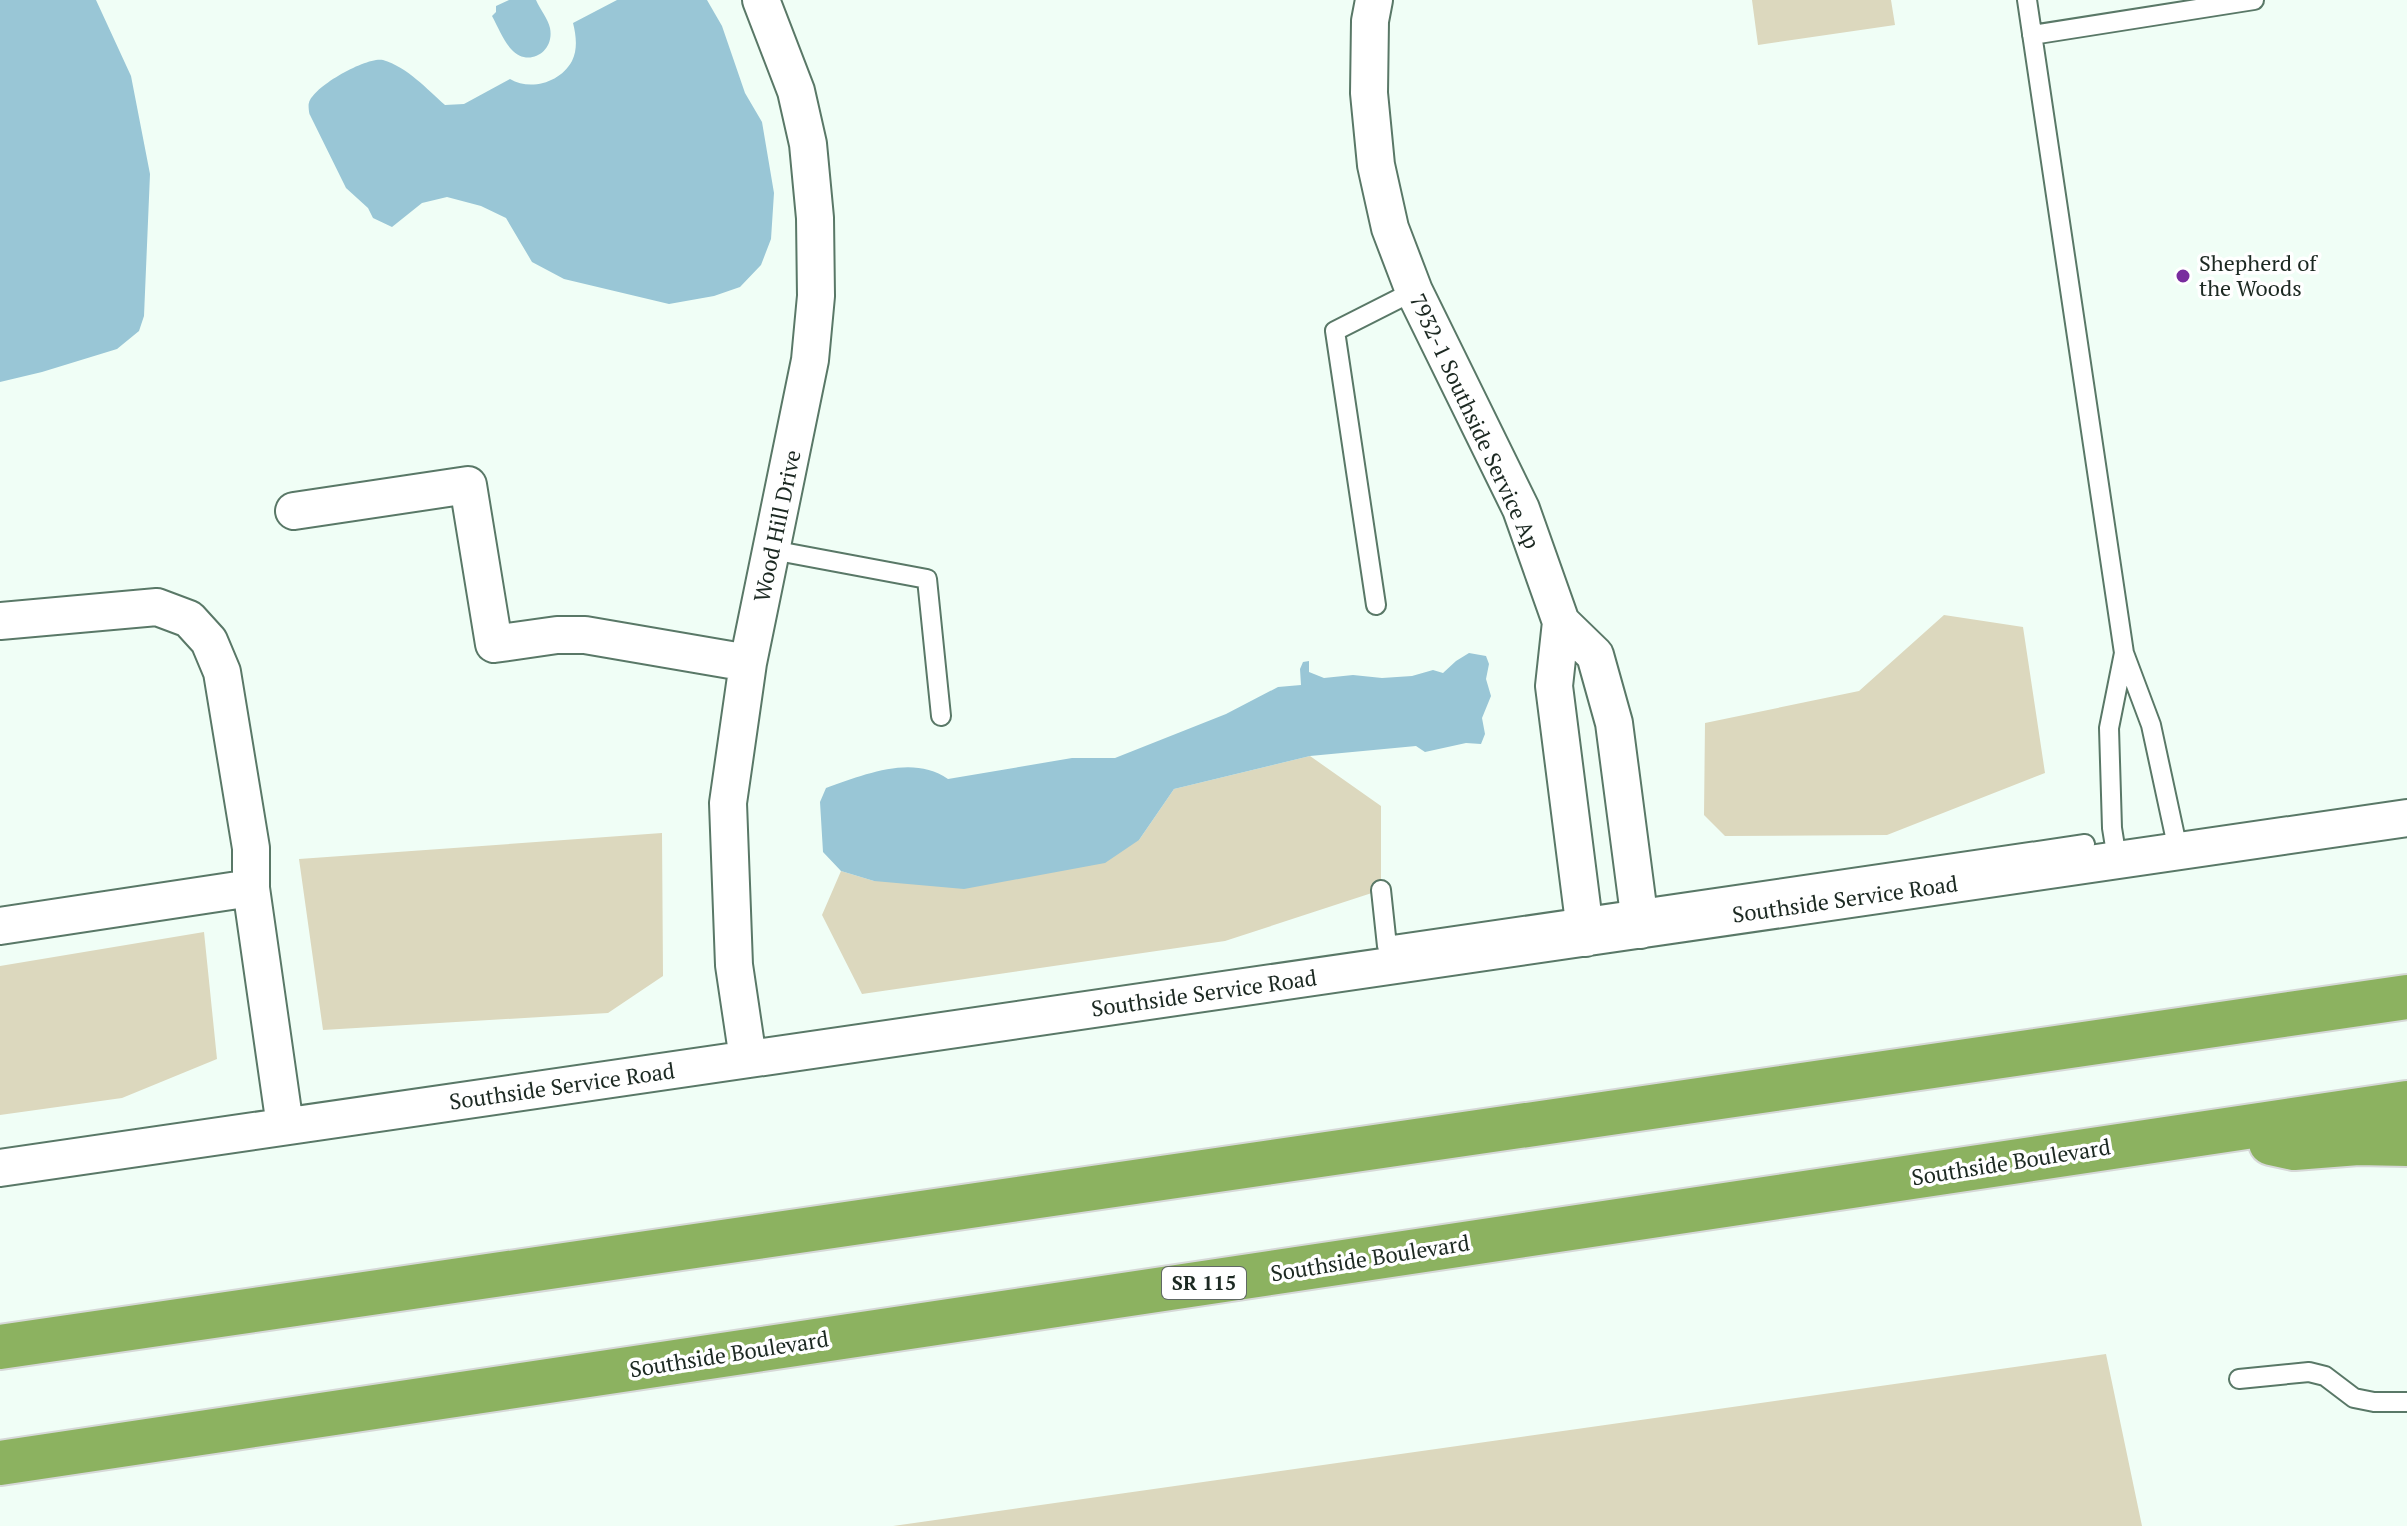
<svg xmlns="http://www.w3.org/2000/svg" width="2407" height="1526" font-family="'PT Serif',serif">
<rect width="100%" height="100%" fill="#f0fef6"/>
<path fill="#dcd8be" d="M 1752,0 L 1891,0 L 1895,25 L 1758,45 Z
M 1944,615 L 2023,627 L 2045,773 L 1887,835 L 1725,836 L 1704,815 L 1705,723 L 1859,691 Z
M 1310,756 L 1381,806 L 1381,890 L 1225,941 L 862,994 L 822,915 L 841,871 L 874,881 L 1139,840 L 1174,789 Z
M 662,833 L 663,976 L 608,1013 L 323,1030 L 299,859 Z
M 204,932 L 217,1059 L 122,1098 L 0,1115 L 0,966 Z
M 2106,1354 L 2142,1526 L 893,1526 Z"/>
<path fill="#99c6d6" d="M 0,0 L 96,0 L 131,76 L 150,174 L 144,316 L 139,331 L 117,349 L 42,372 L 0,382 Z
M 509,0 L 536,0 C 540,9 548,19 550,28 C 555,53 527,68 511,49 C 503,40 498,27 492,16 L 496,12 L 496,6 Z
M 617,0 L 707,0 L 722,26 L 745,93 L 762,122 L 774,193 L 771,239 L 761,265 L 740,287 L 714,296 L 669,304 L 564,279 L 532,262 L 506,218 L 481,206 L 447,197 L 422,203 L 392,227 L 373,218 L 368,208 L 346,188 L 310,115 C 309,114 308,104 309,103 C 313,86 368,56 383,60 C 407,67 427,89 445,105 L 464,104 L 510,79 C 530,91 560,83 572,61 C 578,49 576,35 573,23 Z
M 1469,653 L 1486,656 L 1489,664 L 1486,679 L 1491,696 L 1482,718 L 1485,734 L 1481,744 L 1466,743 L 1425,752 L 1416,746 L 1310,756 L 1174,789 L 1139,840 L 1105,863 L 964,889 L 874,881 L 841,871 L 823,852 L 820,802 L 826,788 C 864,775 912,754 948,779 L 1072,758 L 1115,758 L 1226,714 L 1278,687 L 1301,685 L 1300,669 L 1303,662 L 1309,661 L 1309,672 L 1324,678 L 1353,675 L 1382,678 L 1412,676 L 1433,670 L 1443,673 L 1456,661 Z"/>
<g fill="none" stroke-linecap="round" stroke-linejoin="round">
<g stroke="#597867" stroke-width="22">
<path id="service" d="M 2027,0 L 2124,653 L 2151,725 L 2178,850
M 2032,35 L 2254,0
M 772,550 L 927,579 L 941,716
M 1376,605 L 1335,331 L 1414,291
M 2117,859 L 2112,828 L 2109,728 L 2124,653
M 1381,890 L 1387,946 L 2085,844
M 2239,1379 L 2309,1372 L 2325,1376 L 2354,1398 L 2374,1402 L 2407,1402"/>
</g>
<g stroke="#597867" stroke-width="40">
<path id="minor" d="M 1374,0 L 1370,21 L 1369,93 L 1376,165 L 1390,228 L 1414,291 L 1521,509 L 1561,622 L 1554,686 L 1586,938
M 294,511 L 468,485 L 494,644 L 557,635 L 585,635 L 748,663
M 0,621 L 157,607 L 189,619 L 209,641 L 222,672 L 251,848 L 251,888
M 1561,622 L 1595,655 L 1614,723 L 1641,930
M 0,926 L 251,888 L 285,1126
M 748,1059 L 734,965 L 728,803 L 748,663 L 810,360 L 816,296 L 815,218 L 808,144 L 796,91 L 761,0
M 0,1168 L 2407,818"/>
</g>
<g stroke="#d6d8d7" stroke-width="48">
<path id="trunk" d="M 2271,1143 L 2294,1148 L 2358,1143 L 2407,1144
M 0,1347 L 2407,997
M 0,1463 L 2407,1103"/>
</g>
<use href="#service" stroke="#fff" stroke-width="18"/>
<use href="#minor" stroke="#fff" stroke-width="36"/>
<use href="#trunk" stroke="#8cb260" stroke-width="44"/>
</g>
<circle fill="#782c9e" stroke="#fff" stroke-width="3" cx="2183" cy="276" r="8"/>
<g text-anchor="middle" stroke-width="7" stroke-linejoin="round" paint-order="stroke">
<rect fill="#fff" stroke="#606964" stroke-width="2" x="1162" y="1267" width="84" height="32" rx="6"/>
<g font-size="20" font-weight="bold" fill="#1c2922">
<text x="1204" y="1290">SR 115</text>
</g>
<g font-size="22" fill="#1c2922" stroke="#fff" text-anchor="start">
<text x="2199" y="271">Shepherd of<tspan x="2199" dy="25">the Woods</tspan></text>
</g>
<g font-size="22" fill="#1c2922" stroke="#fff">
<text transform="translate(1475 421) rotate(65)" y="8">7932-1 Southside Service Ap</text>
<text transform="translate(777 526) rotate(-78)" y="8">Wood Hill Drive</text>
<text transform="translate(1845 899) rotate(-8)" y="8">Southside Service Road</text>
<text transform="translate(1204 993) rotate(-8)" y="8">Southside Service Road</text>
<text transform="translate(562 1086) rotate(-8)" y="8">Southside Service Road</text>
<text transform="translate(2011 1162) rotate(-9)" y="8">Southside Boulevard</text>
<text transform="translate(1370 1258) rotate(-9)" y="8">Southside Boulevard</text>
<text transform="translate(729 1354) rotate(-9)" y="8">Southside Boulevard</text>
</g>
</g>
</svg>
